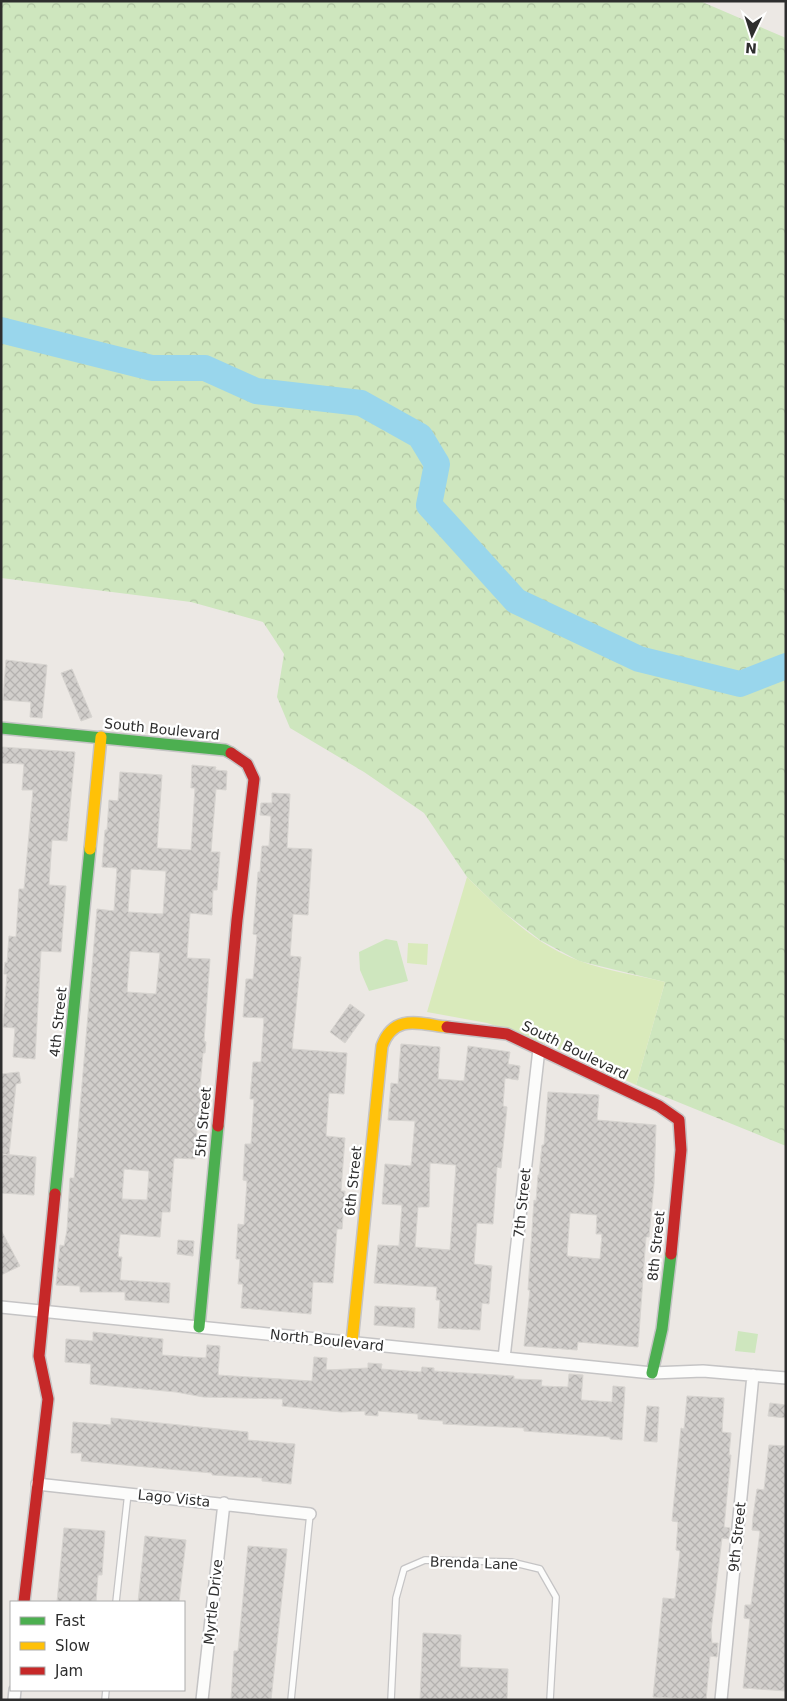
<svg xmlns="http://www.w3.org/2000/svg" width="787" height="1701" font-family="'DejaVu Sans',sans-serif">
<defs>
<pattern id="forest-crowns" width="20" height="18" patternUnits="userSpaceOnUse" patternTransform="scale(1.25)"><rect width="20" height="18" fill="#cee6be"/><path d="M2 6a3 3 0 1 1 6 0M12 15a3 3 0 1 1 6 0" fill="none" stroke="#b1c6a4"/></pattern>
<pattern id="building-cross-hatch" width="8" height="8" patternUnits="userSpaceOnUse" patternTransform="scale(1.25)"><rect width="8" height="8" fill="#d1cecb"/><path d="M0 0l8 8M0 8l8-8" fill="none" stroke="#b4b1af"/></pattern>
</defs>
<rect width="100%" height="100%" fill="#ece8e4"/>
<path fill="url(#forest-crowns)" d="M 1,1 L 700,1 L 786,38 L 786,1146 L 636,1085 L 665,982 L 579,961 L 540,940 L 502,911 L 467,877 L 424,813 L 364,772 L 290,728 L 277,697 L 284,654 L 263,622 L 191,602 L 1,578 Z"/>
<path fill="#cee6be" d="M 386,939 L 397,941 L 408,981 L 369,991 L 360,970 L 359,952 Z
M 738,1331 L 758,1334 L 755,1353 L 735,1351 Z"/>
<path fill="#d9eabb" d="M 467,877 C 498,908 536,946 580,961 C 607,971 637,975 665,982 L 636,1085 L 549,1045 L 487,1023 L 427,1012 Z
M 408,943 L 428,944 L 427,965 L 407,963 Z"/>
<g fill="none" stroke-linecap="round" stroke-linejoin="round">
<path stroke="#99d6ec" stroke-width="26" d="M 1,330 L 152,368 L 205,368 L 256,391 L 361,403 L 420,436 L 437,464 L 429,505 L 516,601 L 639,659 L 740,684 L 786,666"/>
</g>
<path fill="url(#building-cross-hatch)" stroke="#d7d4d0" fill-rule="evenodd" d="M 6,660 L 47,665 L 42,718 L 30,717 L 31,702 L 3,700 Z
M 72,669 L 92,717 L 81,721 L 61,673 Z
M 1,747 L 75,752 L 67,841 L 52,840 L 49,885 L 66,886 L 61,952 L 41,951 L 35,1059 L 13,1057 L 15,1028 L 3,1027 L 7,974 L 4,974 L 5,962 L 7,963 L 9,936 L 16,937 L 19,889 L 24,889 L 33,790 L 22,790 L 24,764 L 1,763 Z
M 192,765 L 216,767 L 215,770 L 227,771 L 226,790 L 216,789 L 211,852 L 220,852 L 217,890 L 213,890 L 212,915 L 190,913 L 187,958 L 210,959 L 204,1041 L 206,1042 L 205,1053 L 203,1053 L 199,1097 L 203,1098 L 198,1115 L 195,1159 L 174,1158 L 170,1212 L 162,1212 L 160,1237 L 120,1234 L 118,1257 L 122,1257 L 120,1280 L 170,1283 L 169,1303 L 125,1300 L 125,1292 L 80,1292 L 80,1286 L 56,1285 L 60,1245 L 64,1246 L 67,1230 L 70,1178 L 74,1178 L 97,909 L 114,911 L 117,868 L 102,867 L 105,830 L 107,830 L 109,800 L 118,801 L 120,772 L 162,775 L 157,848 L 191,850 L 195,788 L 191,788 ZM 131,869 L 166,871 L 163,914 L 128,912 ZM 130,951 L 160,953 L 156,994 L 127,992 ZM 124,1169 L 149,1171 L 147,1200 L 122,1199 Z
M 272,793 L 290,794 L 287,848 L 312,849 L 308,915 L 293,914 L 290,956 L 301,957 L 292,1049 L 347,1053 L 344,1094 L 329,1093 L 326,1136 L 345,1138 L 341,1191 L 345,1191 L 342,1229 L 337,1229 L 333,1283 L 313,1282 L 311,1314 L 241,1308 L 243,1284 L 238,1284 L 240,1259 L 236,1259 L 238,1224 L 244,1225 L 247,1181 L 243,1180 L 245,1144 L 251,1144 L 254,1099 L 250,1099 L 253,1062 L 261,1062 L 264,1018 L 243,1017 L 246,979 L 253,979 L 257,935 L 253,934 L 258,872 L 260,872 L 262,846 L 269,846 L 271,816 L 260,815 L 261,803 L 272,803 Z
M 350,1004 L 365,1015 L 345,1043 L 330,1032 Z
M 401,1044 L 440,1047 L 438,1079 L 464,1081 L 468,1046 L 510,1052 L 508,1064 L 520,1066 L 518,1080 L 505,1078 L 503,1106 L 507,1107 L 501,1168 L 497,1167 L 493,1224 L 477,1223 L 474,1264 L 492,1266 L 489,1304 L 482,1303 L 480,1330 L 438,1328 L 440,1300 L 436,1300 L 437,1287 L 374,1283 L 378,1245 L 399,1246 L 402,1205 L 382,1204 L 385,1164 L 411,1166 L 415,1121 L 388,1120 L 391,1083 L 398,1084 ZM 430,1163 L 456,1165 L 450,1250 L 415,1247 L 418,1207 L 429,1207 Z
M 19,1072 L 21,1083 L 16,1084 L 9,1155 L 1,1154 L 1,1074 Z
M 548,1092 L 599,1095 L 597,1120 L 656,1125 L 654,1184 L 649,1237 L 646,1237 L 638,1347 L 578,1342 L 577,1350 L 524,1346 L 530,1290 L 528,1290 L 534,1200 L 536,1201 L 538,1175 L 539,1175 L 542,1145 L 544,1145 ZM 570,1213 L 597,1215 L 596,1234 L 602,1234 L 600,1259 L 567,1256 Z
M 1,1154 L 36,1157 L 34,1195 L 1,1193 Z
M 1,1230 L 20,1266 L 1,1275 Z
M 178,1240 L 194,1241 L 193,1256 L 177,1254 Z
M 375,1306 L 415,1308 L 414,1328 L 374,1325 Z
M 93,1332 L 163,1339 L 162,1355 L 206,1358 L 207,1345 L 220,1346 L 218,1375 L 312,1381 L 314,1357 L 327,1358 L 326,1370 L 368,1368 L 368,1363 L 382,1364 L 381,1369 L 421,1372 L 422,1367 L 434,1368 L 434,1371 L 514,1376 L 514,1379 L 542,1380 L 541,1386 L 568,1387 L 569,1374 L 583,1375 L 581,1400 L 612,1402 L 613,1386 L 625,1387 L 622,1440 L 610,1439 L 610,1437 L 524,1431 L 524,1428 L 443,1424 L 443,1421 L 418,1419 L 418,1414 L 378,1411 L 378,1416 L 365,1415 L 365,1411 L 341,1412 L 282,1406 L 283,1399 L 203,1397 L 176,1392 L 90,1384 L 91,1364 L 65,1362 L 66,1339 L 93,1341 Z
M 687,1396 L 724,1398 L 722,1432 L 731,1433 L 729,1455 L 731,1455 L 724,1527 L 730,1528 L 729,1539 L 722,1538 L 711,1631 L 712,1643 L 718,1643 L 717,1657 L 710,1656 L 706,1700 L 653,1697 L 663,1598 L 675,1599 L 680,1551 L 676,1550 L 678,1522 L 672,1521 L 681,1428 L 684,1429 Z
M 770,1403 L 786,1405 L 786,1418 L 768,1416 Z
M 647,1406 L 659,1407 L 657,1442 L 644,1441 Z
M 111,1418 L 248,1432 L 248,1440 L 295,1444 L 291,1484 L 262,1481 L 262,1478 L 212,1475 L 212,1473 L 81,1461 L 82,1453 L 71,1453 L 73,1422 L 111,1425 Z
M 769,1445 L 786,1446 L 786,1691 L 743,1688 L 750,1619 L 744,1618 L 745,1605 L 751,1605 L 760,1531 L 752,1530 L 753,1517 L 757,1489 L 764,1490 Z
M 64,1528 L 105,1531 L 102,1575 L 98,1575 L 96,1602 L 57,1602 Z
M 145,1536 L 186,1540 L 179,1602 L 138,1602 Z
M 248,1546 L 287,1549 L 271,1700 L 231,1700 L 234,1651 L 238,1651 Z
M 423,1633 L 461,1635 L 460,1667 L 508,1669 L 507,1700 L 420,1700 Z"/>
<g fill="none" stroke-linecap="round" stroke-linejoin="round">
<g stroke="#c5c4c5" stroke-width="8">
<path id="lane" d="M 116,1602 L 128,1493
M 105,1700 L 106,1690
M 291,1700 L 310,1514
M 391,1700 L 396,1598 L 404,1569 L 425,1560 L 511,1562 L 540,1569 L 556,1597 L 550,1700"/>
</g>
<g stroke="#c5c4c5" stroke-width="14">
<path id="street" d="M 1,1307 L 652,1373 L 703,1371 L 786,1378
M 504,1358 L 539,1049
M 37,1484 L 310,1514
M 14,1700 L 15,1690
M 202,1700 L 224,1503
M 721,1700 L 753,1375"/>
</g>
<g stroke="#c5c4c5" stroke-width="14">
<path id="fast" d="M 1,728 L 225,750 L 231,753
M 55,1194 L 90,849
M 199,1327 L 218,1126
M 652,1373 L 662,1329 L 671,1254"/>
</g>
<g stroke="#c5c4c5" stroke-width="14">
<path id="slow" d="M 90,849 L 101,737
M 352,1342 L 382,1046 C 394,1013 420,1024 447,1027"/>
</g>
<g stroke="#c5c4c5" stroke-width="14">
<path id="jam" d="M 447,1027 L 507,1034 L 659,1106 L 679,1120 L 681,1150 L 671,1254
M 218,1126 L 237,920 L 254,779 L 247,764 L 231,753
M 24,1602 L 48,1399 L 39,1356 L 55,1194"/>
</g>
<use href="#lane" stroke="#fcfcfb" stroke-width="5.5"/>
<use href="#street" stroke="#fcfcfb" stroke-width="11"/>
<use href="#fast" stroke="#4caf50" stroke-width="11"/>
<use href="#slow" stroke="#ffc107" stroke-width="11"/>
<use href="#jam" stroke="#c62828" stroke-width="11"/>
</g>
<g text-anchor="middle" stroke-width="4.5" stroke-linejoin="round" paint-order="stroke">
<g font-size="14" fill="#2e2e2e" stroke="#fff">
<text transform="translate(162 729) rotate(6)" y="5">South Boulevard</text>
<text transform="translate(58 1022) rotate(-84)" y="5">4th Street</text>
<text transform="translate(575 1050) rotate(26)" y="5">South Boulevard</text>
<text transform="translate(203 1122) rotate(-85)" y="5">5th Street</text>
<text transform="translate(353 1181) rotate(-84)" y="5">6th Street</text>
<text transform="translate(522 1203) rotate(-84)" y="5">7th Street</text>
<text transform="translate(656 1246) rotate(-84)" y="5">8th Street</text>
<text transform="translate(327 1340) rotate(6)" y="5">North Boulevard</text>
<text transform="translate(174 1498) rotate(6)" y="5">Lago Vista</text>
<text transform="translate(737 1537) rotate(-84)" y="5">9th Street</text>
<text transform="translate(474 1563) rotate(2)" y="5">Brenda Lane</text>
<text transform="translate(213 1602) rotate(-84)" y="5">Myrtle Drive</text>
</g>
</g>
<rect width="787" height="1701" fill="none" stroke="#2e2e2e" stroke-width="5"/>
<rect x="10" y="1601" width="175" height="90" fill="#ffffff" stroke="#ababab"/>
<rect x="20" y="1617" width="25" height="8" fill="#4caf50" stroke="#ababab"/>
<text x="55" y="1626" font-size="15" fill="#2e2e2e">Fast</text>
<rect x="20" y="1642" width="25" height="8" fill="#ffc107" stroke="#ababab"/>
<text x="55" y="1651" font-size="15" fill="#2e2e2e">Slow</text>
<rect x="20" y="1667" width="25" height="8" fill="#c62828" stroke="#ababab"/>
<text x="55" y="1676" font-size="15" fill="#2e2e2e">Jam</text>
<g transform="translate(752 35) rotate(184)" stroke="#ffffff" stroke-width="4" paint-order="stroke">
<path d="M0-4L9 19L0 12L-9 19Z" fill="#2e2e2e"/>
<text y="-8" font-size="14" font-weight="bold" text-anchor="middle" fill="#2e2e2e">N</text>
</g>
</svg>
